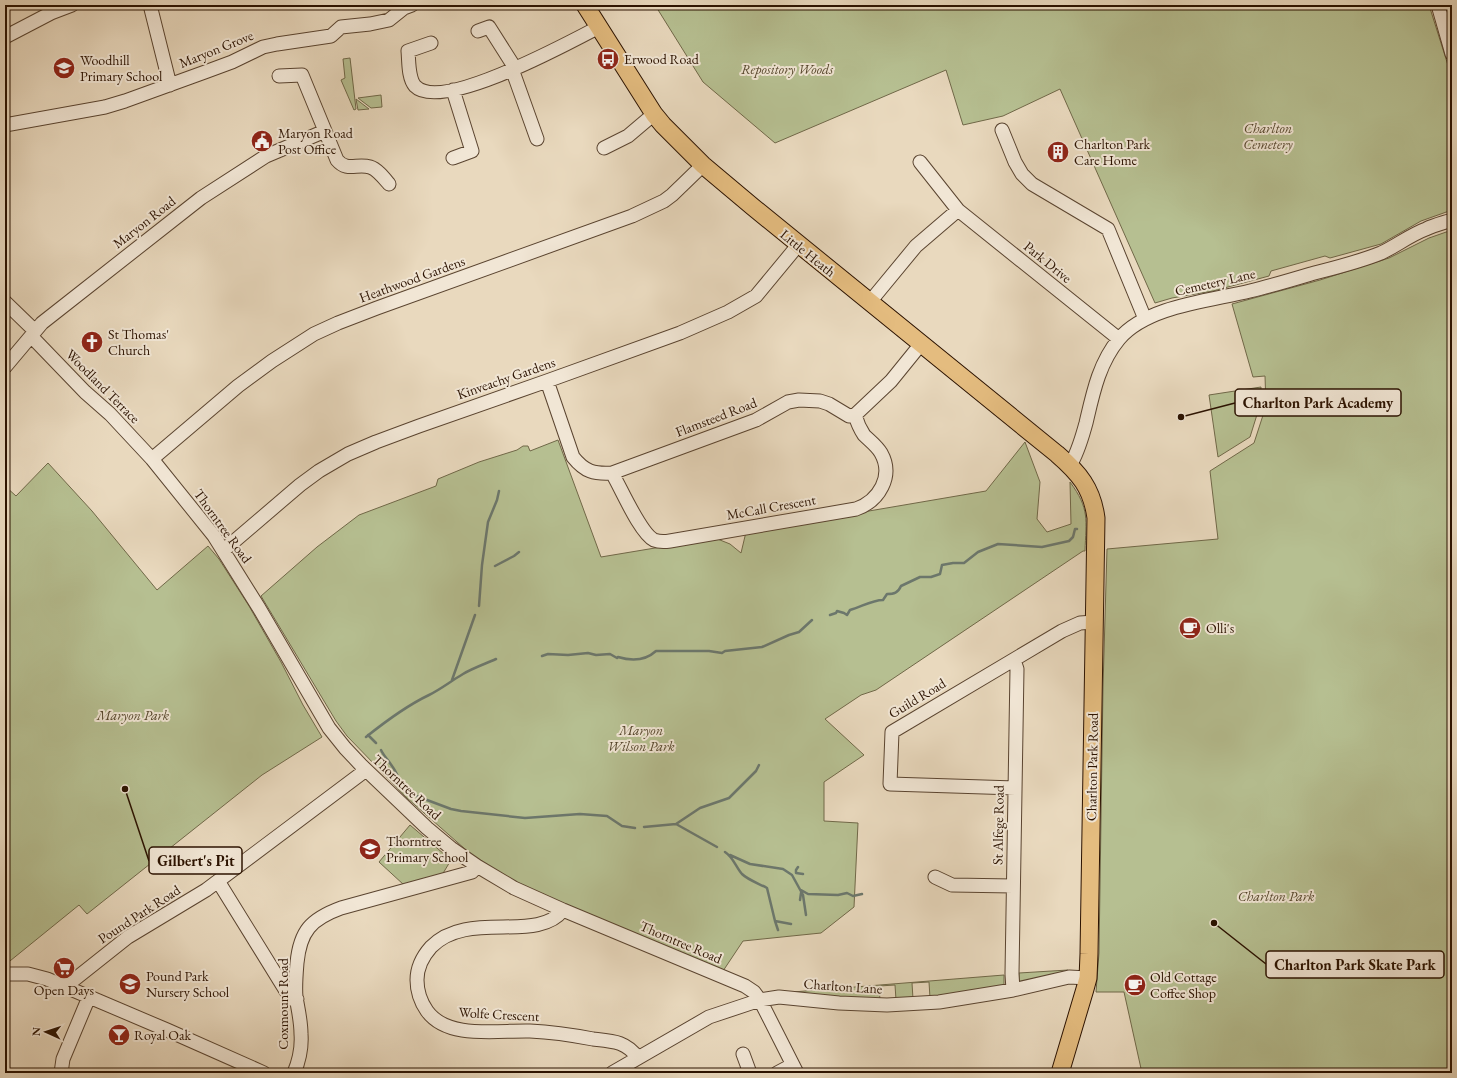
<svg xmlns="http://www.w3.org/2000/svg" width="1457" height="1078" font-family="'EB Garamond',serif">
<rect width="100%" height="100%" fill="#e9d9be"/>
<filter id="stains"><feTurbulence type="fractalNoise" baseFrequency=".005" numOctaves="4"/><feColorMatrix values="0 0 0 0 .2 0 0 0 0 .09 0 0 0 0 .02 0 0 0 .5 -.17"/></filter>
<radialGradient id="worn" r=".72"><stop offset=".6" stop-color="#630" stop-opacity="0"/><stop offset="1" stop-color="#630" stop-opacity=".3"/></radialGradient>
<path fill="#b6bf91" stroke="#706848" d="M 655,5 L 1429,5 L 1452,78 L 1452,210 L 1421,221 L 1381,244 L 1330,258 L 1325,256 L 1271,271 L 1269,276 L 1213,291 L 1172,298 L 1155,303 L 1060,89 L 1003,116 L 963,125 L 946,70 L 775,143 L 703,82 Z
M 350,58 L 356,109 L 354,110 L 341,80 L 345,78 L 343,59 Z
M 381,95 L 382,107 L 371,108 L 358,98 Z
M 356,99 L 369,109 L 358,110 Z
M 1452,230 L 1452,1073 L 1142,1073 L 1124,992 L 1096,992 L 1099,953 L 1103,687 L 1107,549 L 1218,539 L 1210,471 L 1254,443 L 1266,406 L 1265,376 L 1253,377 L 1232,304 L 1320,280 L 1389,258 L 1429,238 Z
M 1261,387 L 1260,405 L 1250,437 L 1218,457 L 1209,395 Z
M 558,440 L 601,557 L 715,538 L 730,544 L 741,553 L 746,532 L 986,491 L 1025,442 L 1040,482 L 1037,519 L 1047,532 L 1071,524 L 1070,482 C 1090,509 1086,520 1085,551 L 1083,551 L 876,690 L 861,695 L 825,719 L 864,755 L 824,782 L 824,821 L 858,823 L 854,907 L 821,933 L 743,941 L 723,971 L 590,917 L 490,871 L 407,798 L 347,736 L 336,721 L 261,596 L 317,547 L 359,515 L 436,486 L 438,479 L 479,462 L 517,450 L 523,446 L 528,446 L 530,451 Z
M 48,463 L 92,511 L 157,590 L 208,546 L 219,559 L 249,606 L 281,662 L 303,705 L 322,737 L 262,775 L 87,914 L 79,905 L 5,965 L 5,486 L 16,496 Z
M 410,825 L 451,860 L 442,875 L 404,885 L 379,862 Z
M 1068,970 L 1068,971 L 1019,982 L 1019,973 Z
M 1004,975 L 1004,987 L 930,998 L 929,982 L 912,983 L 913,999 L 896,1000 L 895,985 L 879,986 L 880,1000 L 793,995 L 793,992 Z"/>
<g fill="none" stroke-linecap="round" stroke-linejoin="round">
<path stroke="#6c776c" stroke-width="2.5" d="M 495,566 L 514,556 L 519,552
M 479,606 L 482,565 L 488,522 L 497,500 L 499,491
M 830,615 L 836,613 L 837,611 L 844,613 L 847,615 L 850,610 C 861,607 872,600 883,600 L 887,594 C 894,594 898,593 901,586 L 920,577 L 931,577 L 940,574 L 942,565 L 953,563 L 964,563 L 978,552 L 998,544 L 1042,547 L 1069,541 L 1073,537 L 1075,529 L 1077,529
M 542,656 L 548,654 L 568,655 L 588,653 L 596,655 L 610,654 L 617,658 L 618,657 C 631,661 645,661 656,651 L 709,651 L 722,653 L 725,651 L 762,647 L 789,635 L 799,632 L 812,620
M 452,680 L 475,615
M 368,735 L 376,743
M 366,737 C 386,721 406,706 429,695 C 441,689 451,681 463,674 C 473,668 485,664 496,659
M 381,750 C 384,756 388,760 392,766 C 399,775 400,787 411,794 L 451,809 L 461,811 L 525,818 L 580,814 L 607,816 L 622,826 L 635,828
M 676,824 L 700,808 L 729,798 L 756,771 L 759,765
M 644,827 L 676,824 L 717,847
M 725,852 C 733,857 736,867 742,874 C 748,880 760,884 767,888 L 775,921 L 791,924
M 730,855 L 750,864 L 783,869 L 792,875 L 803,895 L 806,915
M 798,867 L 796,870 L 796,873 L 803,874
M 801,890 L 808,894 L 838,895 L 847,893 L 853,896 L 862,894
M 800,900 L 801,893
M 775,921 L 778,930"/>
<g stroke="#5a4430" stroke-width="15">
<path id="minor" d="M 150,5 L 170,85
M 1438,5 L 1452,54
M 478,31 L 489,27 L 515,68
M 5,37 L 51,13 L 72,5
M 431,43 L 408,51 C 409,61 408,78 415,86 C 441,113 570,42 599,27
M 512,69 L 537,139
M 279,76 L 302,75 L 337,160 C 347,172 357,163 370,167 C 377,169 384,178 389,184
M 453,90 L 472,151 L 453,158
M 5,125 L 105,107 L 125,101 L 205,72 L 232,62 L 263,47 L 277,44 L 331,36 L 341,27 L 370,24 L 389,20 L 404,8 L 412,5
M 1002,130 L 1015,162 L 1022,174 L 1032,184 L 1108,229 L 1145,319
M 604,148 L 628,136 L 654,114
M 920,162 L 958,210 L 1119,339
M 5,302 L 35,331
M 869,303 L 916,246 L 958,210
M 31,336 L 85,392 L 110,414 L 152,459 L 214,536 L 259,608 L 329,728 L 345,748 L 361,765 L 427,828 L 451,848 L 477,866 L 514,888 L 563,910 L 745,986 L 754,992 L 760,1000 L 797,1073
M 5,367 L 42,323 L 201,198 L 266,156 L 325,131
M 547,381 L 573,457 C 585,472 594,474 612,473 L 756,420 L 788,402 L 799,400 L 820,401 L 829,404 L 849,416 L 855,415 L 891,381 L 921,344
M 152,459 L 238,386 L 272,361 L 314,334 L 338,323 L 377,308 L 632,216 L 664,201 L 672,195 L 703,165
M 1070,465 C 1078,453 1082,437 1086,423 C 1093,393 1099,363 1119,339 C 1147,306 1209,301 1250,291 C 1271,286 1291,280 1311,274 C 1334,268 1359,262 1381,253 C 1396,246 1410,235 1426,229 C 1434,225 1443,223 1452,220
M 612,473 C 621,488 640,533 654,540 C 659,542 664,542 670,541 L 856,509 C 879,501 894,476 881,453 C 877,446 870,441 864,435 C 860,429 857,422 855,415
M 224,550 L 300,485 L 319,471 L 348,454 L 376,442 L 419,426 L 547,381 L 680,333 L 728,312 L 756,296 L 799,244
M 1015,788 L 890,784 L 892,732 L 1062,631 L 1080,623 L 1094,622
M 935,877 L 952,885 L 1013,886
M 218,881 L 291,999 L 297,999
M 563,910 C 537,944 468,909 431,947 C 423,956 417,968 417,980 C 417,991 420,1001 427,1011 C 448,1040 498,1030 530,1031 C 551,1032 572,1035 593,1039 C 612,1041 626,1041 638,1058
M 5,974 L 28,974 L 47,979 L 167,1030 L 264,1073
M 65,987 L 128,937 L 206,890 L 366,770
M 1013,990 L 1012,974 L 1017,669 L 1014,660
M 743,1054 L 750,1073
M 61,1073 L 63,1059 L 89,997
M 294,1073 C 299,1061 302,1047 301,1034 C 301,1021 298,1009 296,997 C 295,986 296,975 297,963 C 300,931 311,919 341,908 L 472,872 L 477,866
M 612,1073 L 709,1017 L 760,1000 L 779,997 L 839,1003 L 887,1005 L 939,1002 L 1013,990 L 1069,977 L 1088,978
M 777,1073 L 792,1065"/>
</g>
<g stroke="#2b1200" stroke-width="19">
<path id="major" d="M 585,5 L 654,114 L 663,125 L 703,165 L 753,207 L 1057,454 C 1079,473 1092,488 1096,518 L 1089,954 L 1088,978 L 1085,989 L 1060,1073"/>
</g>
<use href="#minor" stroke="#f1e6d5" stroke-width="13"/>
<use href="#major" stroke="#e4bc7f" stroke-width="17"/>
</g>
<defs>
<g id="bus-disc" transform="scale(1.15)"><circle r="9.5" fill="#8f2418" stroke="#f1e6d5"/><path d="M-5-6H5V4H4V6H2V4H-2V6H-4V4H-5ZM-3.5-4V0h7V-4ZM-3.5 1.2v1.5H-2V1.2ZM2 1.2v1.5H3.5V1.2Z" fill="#fff"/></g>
<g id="school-disc" transform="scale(1.15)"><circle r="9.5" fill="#8f2418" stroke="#f1e6d5"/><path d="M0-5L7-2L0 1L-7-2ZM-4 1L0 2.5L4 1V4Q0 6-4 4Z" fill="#fff"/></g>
<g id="civic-disc" transform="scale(1.15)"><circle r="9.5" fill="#8f2418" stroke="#f1e6d5"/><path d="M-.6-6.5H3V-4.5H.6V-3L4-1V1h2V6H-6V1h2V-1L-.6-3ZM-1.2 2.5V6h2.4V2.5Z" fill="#fff"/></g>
<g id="building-disc" transform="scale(1.15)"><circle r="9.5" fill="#8f2418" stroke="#f1e6d5"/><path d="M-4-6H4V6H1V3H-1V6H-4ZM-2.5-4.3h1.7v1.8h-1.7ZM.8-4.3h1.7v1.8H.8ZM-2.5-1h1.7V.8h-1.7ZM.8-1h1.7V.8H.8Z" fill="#fff"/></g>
<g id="church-disc" transform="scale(1.15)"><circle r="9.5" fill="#8f2418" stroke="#f1e6d5"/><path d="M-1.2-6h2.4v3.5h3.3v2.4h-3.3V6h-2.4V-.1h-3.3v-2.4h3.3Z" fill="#fff"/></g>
<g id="cafe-disc" transform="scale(1.15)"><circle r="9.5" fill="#8f2418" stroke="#f1e6d5"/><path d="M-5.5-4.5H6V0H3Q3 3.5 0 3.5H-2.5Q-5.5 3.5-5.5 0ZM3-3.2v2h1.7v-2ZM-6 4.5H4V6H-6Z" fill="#fff"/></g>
<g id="supermarket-disc" transform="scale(1.15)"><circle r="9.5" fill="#8f2418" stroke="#f1e6d5"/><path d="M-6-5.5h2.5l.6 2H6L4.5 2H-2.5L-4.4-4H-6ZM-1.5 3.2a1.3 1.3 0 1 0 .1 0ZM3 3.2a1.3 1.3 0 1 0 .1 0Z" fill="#fff"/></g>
<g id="bar-disc" transform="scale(1.15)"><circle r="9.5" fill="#8f2418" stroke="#f1e6d5"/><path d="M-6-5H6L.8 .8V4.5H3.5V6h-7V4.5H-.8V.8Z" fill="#fff"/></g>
</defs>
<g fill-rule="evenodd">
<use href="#bus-disc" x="608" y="59"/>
<use href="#school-disc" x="64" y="68"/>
<use href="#civic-disc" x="262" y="141"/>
<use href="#building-disc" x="1058" y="152"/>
<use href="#church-disc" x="92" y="342"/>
<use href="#cafe-disc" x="1190" y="628"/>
<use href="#school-disc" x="370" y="849"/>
<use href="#supermarket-disc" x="64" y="968"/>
<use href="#school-disc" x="130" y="984"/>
<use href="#cafe-disc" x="1135" y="985"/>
<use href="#bar-disc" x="119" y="1035"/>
</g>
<g text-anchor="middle" stroke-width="4" stroke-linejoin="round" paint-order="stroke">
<g font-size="14" fill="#2b1200" stroke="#f1e6d5">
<text transform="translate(216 49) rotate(-22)" y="5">Maryon Grove</text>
<text transform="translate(144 222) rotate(-38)" y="5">Maryon Road</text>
<text transform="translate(808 253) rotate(39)" y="5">Little Heath</text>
<text transform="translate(1048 262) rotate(39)" y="5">Park Drive</text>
<text transform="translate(412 279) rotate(-20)" y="5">Heathwood Gardens</text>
<text transform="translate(1215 282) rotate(-13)" y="5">Cemetery Lane</text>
<text transform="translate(506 378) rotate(-19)" y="5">Kinveachy Gardens</text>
<text transform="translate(103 386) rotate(45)" y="5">Woodland Terrace</text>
<text transform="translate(716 417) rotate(-21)" y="5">Flamsteed Road</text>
<text transform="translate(771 507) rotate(-10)" y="5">McCall Crescent</text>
<text transform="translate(223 526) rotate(54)" y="5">Thorntree Road</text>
<text transform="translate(917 698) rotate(-31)" y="5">Guild Road</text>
<text transform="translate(1092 767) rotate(-89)" y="5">Charlton Park Road</text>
<text transform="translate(407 787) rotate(43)" y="5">Thorntree Road</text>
<text transform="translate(998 825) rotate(-89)" y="5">St Alfege Road</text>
<text transform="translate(139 914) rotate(-33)" y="5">Pound Park Road</text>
<text transform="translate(681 942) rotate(23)" y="5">Thorntree Road</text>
<text transform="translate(843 986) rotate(4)" y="5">Charlton Lane</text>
<text transform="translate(283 1004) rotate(-90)" y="5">Coxmount Road</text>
<text transform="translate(499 1014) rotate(3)" y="5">Wolfe Crescent</text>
</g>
<g font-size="14" fill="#2b1200" stroke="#f1e6d5" text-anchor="start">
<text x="624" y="64">Erwood Road</text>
<text x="80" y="65">Woodhill<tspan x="80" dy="16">Primary School</tspan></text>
<text x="278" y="138">Maryon Road<tspan x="278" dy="16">Post Office</tspan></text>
<text x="1074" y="149">Charlton Park<tspan x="1074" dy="16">Care Home</tspan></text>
<text x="108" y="339">St Thomas'<tspan x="108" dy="16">Church</tspan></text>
<text x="1206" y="633">Olli's</text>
<text x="386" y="846">Thorntree<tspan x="386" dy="16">Primary School</tspan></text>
<text x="146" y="981">Pound Park<tspan x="146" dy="16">Nursery School</tspan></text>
<text x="1150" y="982">Old Cottage<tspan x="1150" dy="16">Coffee Shop</tspan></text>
<text x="64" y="995" text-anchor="middle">Open Days</text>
<text x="134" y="1040">Royal Oak</text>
</g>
<g font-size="14" font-style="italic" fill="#55462c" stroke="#f1e6d5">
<text x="787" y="74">Repository Woods</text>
<text x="1268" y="133">Charlton<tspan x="1268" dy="16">Cemetery</tspan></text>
<text x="133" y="720">Maryon Park</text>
<text x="641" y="735">Maryon<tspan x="641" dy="16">Wilson Park</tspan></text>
<text x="1276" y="901">Charlton Park</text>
</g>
</g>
<path fill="none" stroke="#2b1200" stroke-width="1.5" d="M1181 417L1235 403M125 789L149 861M1214 923L1266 964"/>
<g fill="#2b1200" stroke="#f1e6d5" stroke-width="1.5">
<circle cx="1181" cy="417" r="4"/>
<circle cx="125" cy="789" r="4"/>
<circle cx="1214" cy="923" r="4"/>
</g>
<g fill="#f1e6d5" stroke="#2b1200" stroke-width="1.5">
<rect x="1235" y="389" width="166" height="27" rx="4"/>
<rect x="149" y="847" width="93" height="27" rx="4"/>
<rect x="1266" y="951" width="178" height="27" rx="4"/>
</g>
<g font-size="15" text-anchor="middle" font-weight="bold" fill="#2b1200">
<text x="1318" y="408">Charlton Park Academy</text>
<text x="196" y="866">Gilbert's Pit</text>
<text x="1355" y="970">Charlton Park Skate Park</text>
</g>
<rect width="1457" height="1078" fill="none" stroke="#e9d9be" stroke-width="20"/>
<rect x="6" y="6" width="1445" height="1066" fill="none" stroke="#2b1200" stroke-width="2"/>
<rect x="10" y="10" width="1437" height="1058" fill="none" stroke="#2b1200"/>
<g transform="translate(46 1032) rotate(273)" stroke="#f1e6d5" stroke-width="3" paint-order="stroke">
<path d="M0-3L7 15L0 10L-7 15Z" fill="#2b1200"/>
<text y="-6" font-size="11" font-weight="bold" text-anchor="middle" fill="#2b1200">N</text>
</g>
<rect width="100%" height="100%" filter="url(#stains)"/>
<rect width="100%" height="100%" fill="url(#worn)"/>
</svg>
